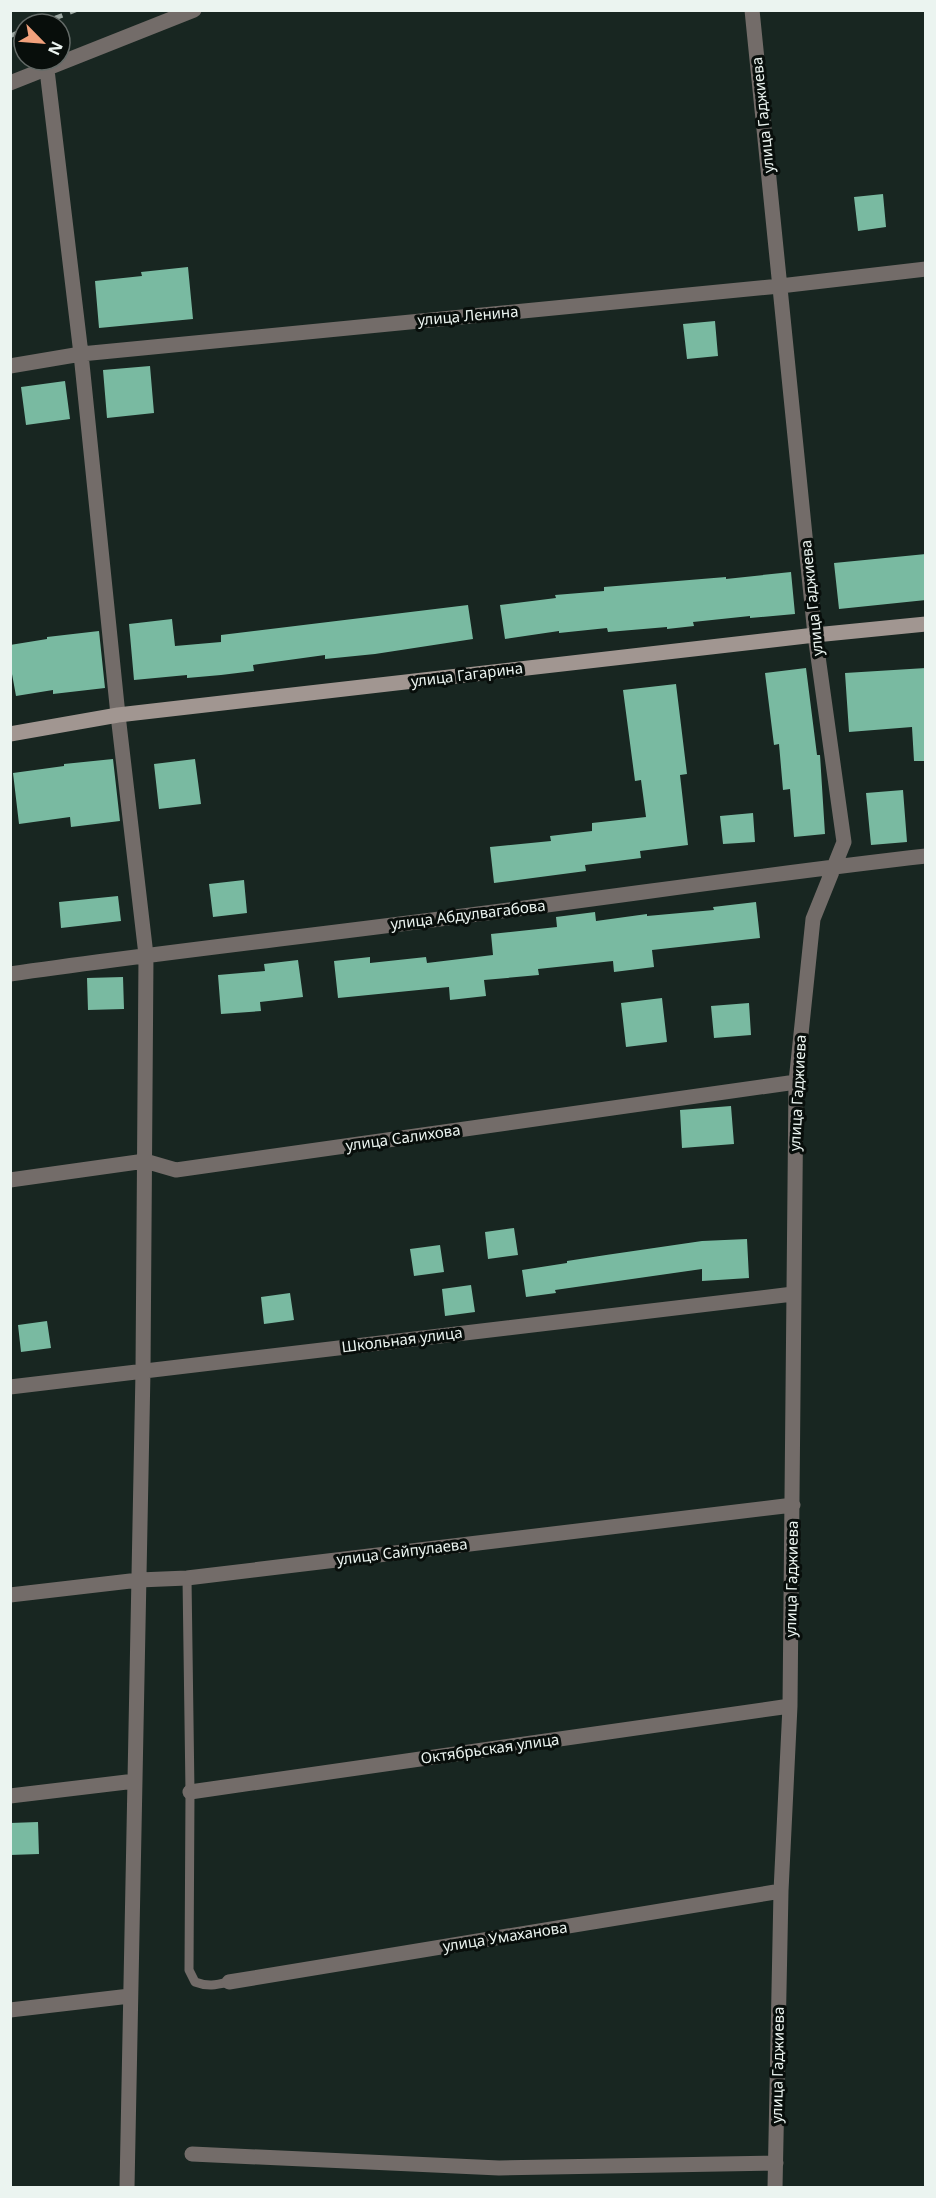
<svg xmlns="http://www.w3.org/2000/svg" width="936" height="2198" font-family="'Noto Sans',sans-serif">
<rect width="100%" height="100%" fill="#182621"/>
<path fill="#79baa1" d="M 883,194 L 886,227 L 858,231 L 854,197 Z
M 188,267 L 193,319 L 99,328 L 95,281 L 142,276 L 141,272 Z
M 715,321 L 718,356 L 687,359 L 683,324 Z
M 150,366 L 154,413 L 107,418 L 103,370 Z
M 65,381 L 70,419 L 26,425 L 21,387 Z
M 926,554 L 926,600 L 839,609 L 834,563 Z
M 791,572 L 795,614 L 750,618 L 750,616 L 693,622 L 694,626 L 667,629 L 667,627 L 608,632 L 607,628 L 559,633 L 559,631 L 505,639 L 500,605 L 556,598 L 555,595 L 604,591 L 604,587 L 726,577 L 726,579 Z
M 468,605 L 473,639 L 375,654 L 325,659 L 325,655 L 253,665 L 254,671 L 221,675 L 187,678 L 187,675 L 134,680 L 129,624 L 172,619 L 175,646 L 221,642 L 221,635 Z
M 99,631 L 105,688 L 53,694 L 53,690 L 16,696 L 10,663 L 10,645 L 47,639 L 47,637 Z
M 806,668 L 817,755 L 820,755 L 825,834 L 794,837 L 790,789 L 783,790 L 779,744 L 774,745 L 765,673 Z
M 926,668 L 926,761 L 914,761 L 912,727 L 849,732 L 845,673 Z
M 676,684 L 687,774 L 680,775 L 688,845 L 640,851 L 641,858 L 585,865 L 586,871 L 494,883 L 490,847 L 551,841 L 550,836 L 592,831 L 592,823 L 646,817 L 641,780 L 635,781 L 623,690 Z
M 113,759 L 120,821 L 71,827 L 70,817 L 19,824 L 13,773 L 64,766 L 64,764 Z
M 195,759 L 201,804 L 159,809 L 154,764 Z
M 903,790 L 907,842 L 871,845 L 866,793 Z
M 753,813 L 755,842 L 723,844 L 720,816 Z
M 244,880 L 247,913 L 213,917 L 209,884 Z
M 118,896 L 121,921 L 61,928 L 59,902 Z
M 756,902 L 760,938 L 652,950 L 654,967 L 614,972 L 613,961 L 538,969 L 539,975 L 484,980 L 486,996 L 450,1000 L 449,987 L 338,998 L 334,961 L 370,957 L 370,963 L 426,957 L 427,963 L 493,955 L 491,934 L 557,927 L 556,917 L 595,912 L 596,921 L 647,914 L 647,916 L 714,910 L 713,907 Z
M 298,960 L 303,997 L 260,1002 L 261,1011 L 221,1014 L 218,975 L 265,971 L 264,964 Z
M 123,977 L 124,1009 L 88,1010 L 87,978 Z
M 662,998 L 667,1042 L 626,1047 L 621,1003 Z
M 749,1003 L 751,1035 L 714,1038 L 711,1006 Z
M 731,1106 L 734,1144 L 682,1148 L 680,1110 Z
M 514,1228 L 518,1255 L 488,1259 L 485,1232 Z
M 747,1239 L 749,1278 L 702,1281 L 702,1269 L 555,1290 L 556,1293 L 526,1297 L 522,1270 L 567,1263 L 567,1261 L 606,1255 L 702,1241 Z
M 440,1245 L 444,1272 L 414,1276 L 410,1249 Z
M 471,1285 L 475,1312 L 445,1316 L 442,1289 Z
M 290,1293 L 294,1320 L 264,1324 L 261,1297 Z
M 47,1321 L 51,1348 L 21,1352 L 18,1325 Z
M 38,1822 L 39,1854 L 10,1855 L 10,1823 Z"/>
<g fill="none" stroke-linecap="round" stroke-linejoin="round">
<path stroke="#736c69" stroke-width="9" d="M 187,1578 L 190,1792 L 189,1970 L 195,1982 C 208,1987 216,1985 229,1982"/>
<path stroke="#736c69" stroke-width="15" d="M 752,10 L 815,635 L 844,842 L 813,919 L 796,1082 L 790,1706 L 781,1891 L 775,2188
M 47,70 L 81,354 L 118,715 L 146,955 L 143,1371 L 127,2188
M 10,83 L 194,10
M 10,366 L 81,354 L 780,286 L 926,269
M 10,974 C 156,953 302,937 447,918 C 607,898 766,874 926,856
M 10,1180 L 145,1161 L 176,1170 L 796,1082
M 10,1387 L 793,1294
M 10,1595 L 139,1580 L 187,1578 L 793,1505
M 190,1792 L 790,1706
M 10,1796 L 135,1781
M 229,1982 L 781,1891
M 10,2010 L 130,1996
M 192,2154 L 499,2168 L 776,2163"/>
<path stroke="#a19691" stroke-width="15" d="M 10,734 L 118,715 L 815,635 L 926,624"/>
<path stroke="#9ba6a1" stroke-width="4.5" stroke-dasharray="8 8" stroke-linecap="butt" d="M 40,24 L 76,10
M 10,36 L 24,30"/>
</g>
<g text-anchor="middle" stroke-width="6" stroke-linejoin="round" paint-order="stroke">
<g font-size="15" fill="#ebf4f0" stroke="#080e0b">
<text transform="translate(763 115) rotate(-96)" y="5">улица Гаджиева</text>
<text transform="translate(468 316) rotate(-5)" y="5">улица Ленина</text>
<text transform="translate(812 598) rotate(-96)" y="5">улица Гаджиева</text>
<text transform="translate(467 675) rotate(-7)" y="5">улица Гагарина</text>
<text transform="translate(468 915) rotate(-7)" y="5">улица Абдулвагабова</text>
<text transform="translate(798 1093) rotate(-87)" y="5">улица Гаджиева</text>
<text transform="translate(403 1138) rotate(-8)" y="5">улица Салихова</text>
<text transform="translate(402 1340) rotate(-7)" y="5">Школьная улица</text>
<text transform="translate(402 1552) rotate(-7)" y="5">улица Сайпулаева</text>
<text transform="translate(792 1579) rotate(-89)" y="5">улица Гаджиева</text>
<text transform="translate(490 1749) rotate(-8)" y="5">Октябрьская улица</text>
<text transform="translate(505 1937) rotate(-9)" y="5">улица Умаханова</text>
<text transform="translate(778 2065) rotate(-89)" y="5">улица Гаджиева</text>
</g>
</g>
<rect width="936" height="2198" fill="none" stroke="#ebf4f0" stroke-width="24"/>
<g transform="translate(42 42) rotate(115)"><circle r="28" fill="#080e0b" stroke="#636a67" stroke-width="1.5"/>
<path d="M0-4.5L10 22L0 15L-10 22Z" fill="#f1a17c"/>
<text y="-9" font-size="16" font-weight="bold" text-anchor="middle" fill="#ebf4f0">N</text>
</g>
</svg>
